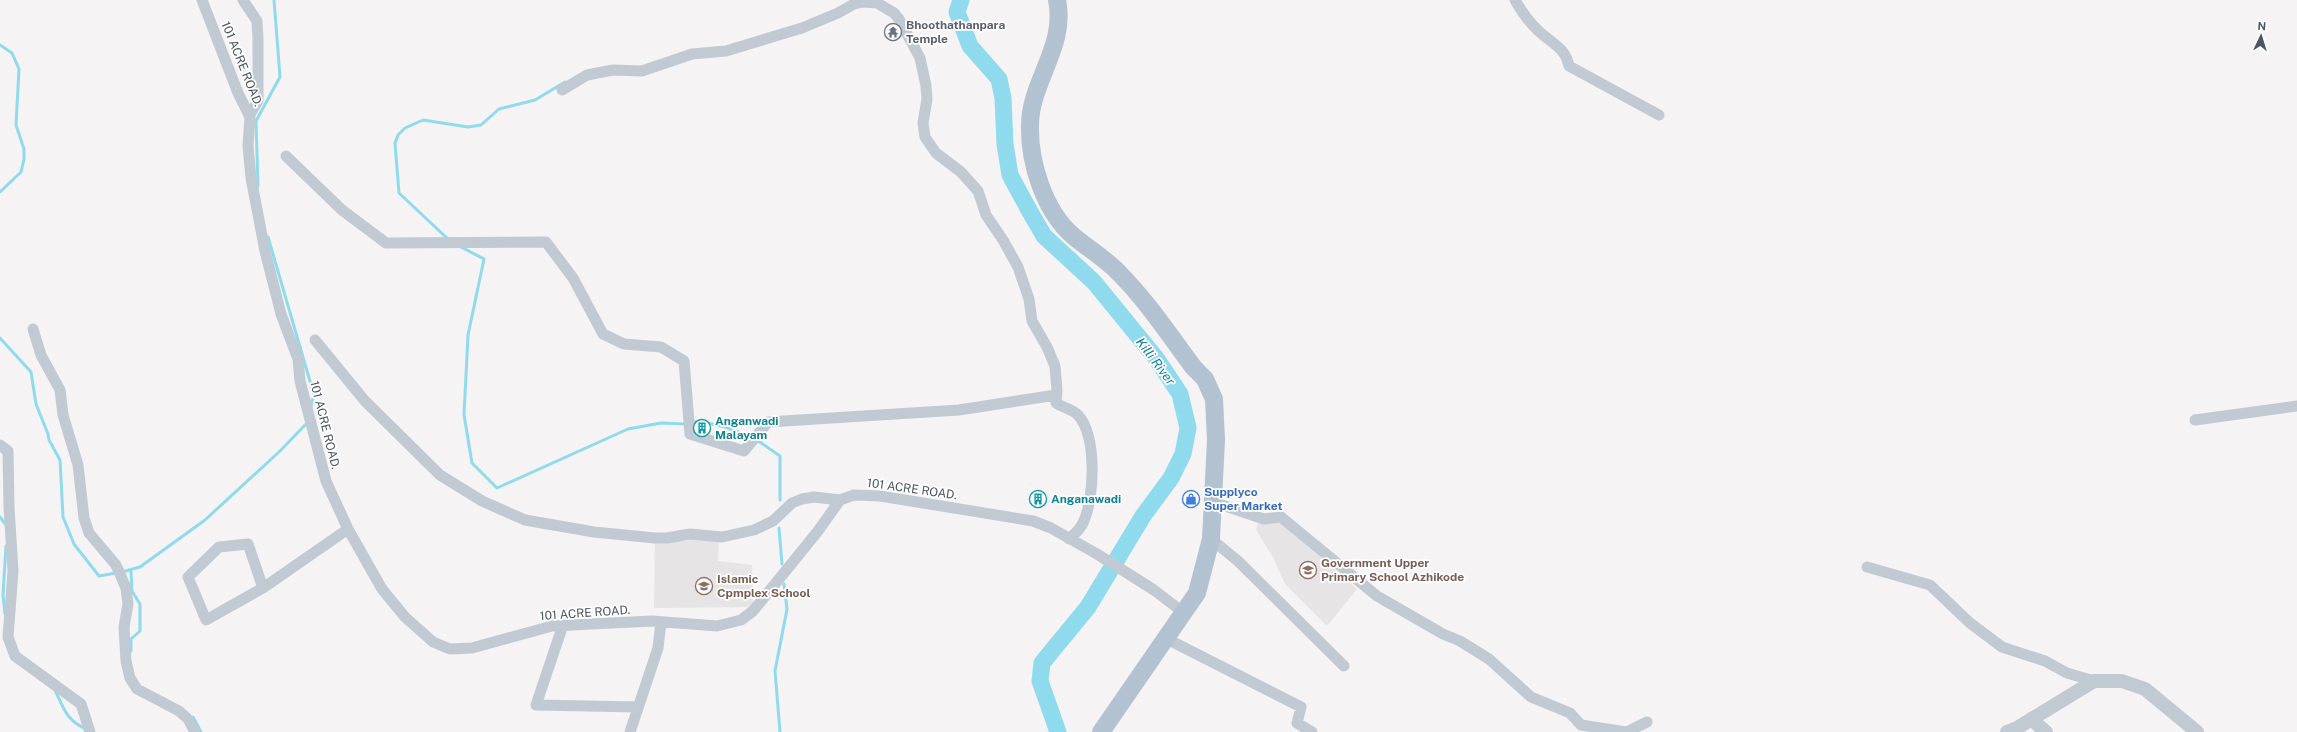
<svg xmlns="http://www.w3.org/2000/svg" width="2297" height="732" font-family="'Public Sans',sans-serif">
<rect width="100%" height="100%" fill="#f5f3f3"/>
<path fill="#e6e4e5" d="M 1281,521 L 1357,589 L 1327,626 L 1285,584 L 1273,557 L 1256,530 L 1258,523 Z
M 694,536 L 719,540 L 718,561 L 752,565 L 753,607 L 654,608 L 655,541 L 687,541 Z"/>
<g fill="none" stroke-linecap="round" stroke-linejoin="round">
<path stroke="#90daee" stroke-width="3" d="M 0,45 L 12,53 L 19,69 L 16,125 L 24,149 L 24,159 L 21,172 L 0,192
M 258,186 L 256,121 L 280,77 L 274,0
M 268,237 L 314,395 L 311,406
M 449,240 L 399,193 L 395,143 L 398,135 L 405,128 L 423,120 L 468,127 L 481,125 L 499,109 L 535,100 L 565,82
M 461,247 L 484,259 L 468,335 L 464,415 L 472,463 L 497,488 L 628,429 L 661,423 L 686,424 L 699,421 L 725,427 L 754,438 L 780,456 L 780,500
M 0,338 L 31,372 L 36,404 L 48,434 L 49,440 L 60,460 L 63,517 L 74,544 L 99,576 L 116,573
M 0,517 L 6,525
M 779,528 L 782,564
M 122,572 L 140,567 L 205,520 L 280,451 L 307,423
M 5,614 L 3,595 L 6,546
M 131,651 L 131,639 L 140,631 L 140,604 L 132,591 L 131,571
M 55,690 C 64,709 66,720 86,729
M 193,717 L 201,732
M 780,732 L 775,671 L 787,609 L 784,584"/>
<path stroke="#90daee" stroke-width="17" d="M 961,0 L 957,12 L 970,46 L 999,79 L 1003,98 L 1005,144 L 1010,175 L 1029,210 L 1044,236 L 1094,282 L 1156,358 L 1180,394 L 1188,428 L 1183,454 L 1171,478 L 1143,516 L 1088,607 L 1042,663 L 1040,681 L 1058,732"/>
<path stroke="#c1cad2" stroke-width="11" d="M 202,0 L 238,93 L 250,117 L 248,146 L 251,178 L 265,251 L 281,314 L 298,359 L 300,381 L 326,481 L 348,529 L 382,589 L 405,617 L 433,642 L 450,649 L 472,648 L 552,626 L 652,621 L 717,626 L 741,620 L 753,611 L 771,589 L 818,531 L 840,500 L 854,495 L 880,496 L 1033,521 L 1051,528 L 1097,554 L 1154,590 L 1184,613
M 243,0 L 257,21 L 258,39 L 258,101 L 249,116
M 878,0 L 879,4 L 894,13 L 899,19 L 920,58 L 926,86 L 927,99 L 923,123 L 925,137 L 936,153 L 961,172 L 978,191 L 986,215 L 1003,240 L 1018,267 L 1029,299 L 1032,321 L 1047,347 L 1055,366 L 1057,390 L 1056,403 C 1063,408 1071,408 1078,415 C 1097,436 1095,498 1083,523 C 1080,529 1075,534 1069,539
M 1515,0 C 1523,14 1534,29 1547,38 C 1559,47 1566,52 1569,66 L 1659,115
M 562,90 L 587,75 L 613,70 L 642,71 L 692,54 L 726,51 L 802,28 L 838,13 L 854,4 L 863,2 L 879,3
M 286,156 L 342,210 L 386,243 L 546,242 L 573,278 L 603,334 L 624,344 L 661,347 L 684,361 L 690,434 L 744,451 L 768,422 L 959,410 L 1056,395
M 33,329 L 41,355 L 60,390 L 63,415 L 78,465 L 84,518 L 89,533 L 116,565 L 126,588 L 128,604 L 124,627 L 126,661 L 130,678 L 137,689 L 179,711 L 188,719 L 195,732
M 315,340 L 365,401 L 440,475 L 482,501 L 525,520 L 594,532 L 655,538 L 667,538 L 690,534 L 722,537 L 754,530 L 773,521 L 792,503 L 802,499 L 814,497 L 840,500
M 2195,420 L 2297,406
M 0,445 L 8,451 L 9,507 L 13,571 L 8,637 L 15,656 L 81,704 L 90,732
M 1213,502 L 1264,519 L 1281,517 L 1377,596 L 1443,634 L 1460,641 L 1489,659 L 1531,697 L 1570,713 L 1581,725 L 1626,732
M 1211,539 L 1238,561 L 1344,666
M 1867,567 L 1930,585 L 1970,623 L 2002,647 L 2045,661 L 2067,673 L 2094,681
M 263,588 L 248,544 L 219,547 L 188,577 L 206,620 L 263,588 L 348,529
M 563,625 L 536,705 L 638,707
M 1167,639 L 1301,707 L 1297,723 L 1312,732
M 630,732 L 658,648 L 661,622
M 1627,732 L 1647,722"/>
<path stroke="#c1cad2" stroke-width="14" d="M 2031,719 L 2046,732
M 2007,732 L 2017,728 L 2094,681 L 2122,681 L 2145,689 L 2197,732"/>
<path stroke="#b3c2d1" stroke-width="18" d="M 1057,0 C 1067,46 1030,82 1030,125 C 1029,162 1044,210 1072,235 C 1087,248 1105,258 1119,273 C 1147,301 1170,336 1194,368 L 1205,379 L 1214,399 L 1216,440 L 1211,539 L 1197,593 L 1101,732"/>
</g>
<defs>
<g id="temple-ring" transform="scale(0.9)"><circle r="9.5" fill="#fff" stroke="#6b7280" stroke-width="1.5"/><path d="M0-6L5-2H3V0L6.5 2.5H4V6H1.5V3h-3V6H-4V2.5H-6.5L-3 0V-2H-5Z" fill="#6b7280"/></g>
<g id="building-ring" transform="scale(0.9)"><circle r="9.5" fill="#fff" stroke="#0f9aa8" stroke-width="1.5"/><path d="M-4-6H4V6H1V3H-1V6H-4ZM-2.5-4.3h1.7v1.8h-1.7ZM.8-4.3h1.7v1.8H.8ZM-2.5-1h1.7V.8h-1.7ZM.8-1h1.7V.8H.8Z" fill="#0f9aa8"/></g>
<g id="shop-ring" transform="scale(0.9)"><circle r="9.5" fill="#fff" stroke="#3f7fe0" stroke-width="1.5"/><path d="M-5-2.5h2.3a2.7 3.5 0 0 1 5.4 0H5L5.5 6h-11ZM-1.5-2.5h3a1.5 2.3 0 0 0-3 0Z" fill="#3f7fe0"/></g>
<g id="school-ring" transform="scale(0.9)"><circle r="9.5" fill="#fff" stroke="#8d6e63" stroke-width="1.5"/><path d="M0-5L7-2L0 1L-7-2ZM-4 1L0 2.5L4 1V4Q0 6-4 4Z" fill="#8d6e63"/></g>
</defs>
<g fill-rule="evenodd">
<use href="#temple-ring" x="893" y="32"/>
<use href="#building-ring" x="702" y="428"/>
<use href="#building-ring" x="1038" y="499"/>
<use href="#shop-ring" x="1191" y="499"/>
<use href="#school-ring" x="1308" y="570"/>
<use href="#school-ring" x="704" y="586"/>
</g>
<g text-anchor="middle" stroke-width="3.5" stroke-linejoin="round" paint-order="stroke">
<g font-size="12" font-weight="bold" fill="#5b616d" stroke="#fff" text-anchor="start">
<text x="906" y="29">Bhoothathanpara<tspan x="906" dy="14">Temple</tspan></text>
</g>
<g font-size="12" fill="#4a5661" stroke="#fff">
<text transform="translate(242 64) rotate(68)" y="4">101 ACRE ROAD.</text>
<text transform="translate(325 425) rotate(76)" y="4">101 ACRE ROAD.</text>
<text transform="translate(912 489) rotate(8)" y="4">101 ACRE ROAD.</text>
<text transform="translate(585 613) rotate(-4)" y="4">101 ACRE ROAD.</text>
</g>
<g font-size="12" font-weight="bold" fill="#0d838f" stroke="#fff" text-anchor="start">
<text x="715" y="425">Anganwadi<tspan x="715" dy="14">Malayam</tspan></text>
<text x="1051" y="503">Anganawadi</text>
</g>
<g font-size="12" font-weight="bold" fill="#366cbe" stroke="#fff" text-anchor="start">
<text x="1204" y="496">Supplyco<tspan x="1204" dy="14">Super Market</tspan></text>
</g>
<g font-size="12" font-weight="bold" fill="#785e54" stroke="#fff" text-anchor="start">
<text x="1321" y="567">Government Upper<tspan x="1321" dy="14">Primary School Azhikode</tspan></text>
<text x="717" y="583">Islamic<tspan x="717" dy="14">Cpmplex School</tspan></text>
</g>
<g font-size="13" font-style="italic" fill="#0c7c9b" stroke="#fff">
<text transform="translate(1156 361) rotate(53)" y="5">Killi River</text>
</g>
</g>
<g transform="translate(2261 36) rotate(4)" stroke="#ffffff" stroke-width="3" paint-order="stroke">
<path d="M0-3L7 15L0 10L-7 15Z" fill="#4a5661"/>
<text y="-6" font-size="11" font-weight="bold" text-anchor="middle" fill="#4a5661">N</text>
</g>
</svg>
